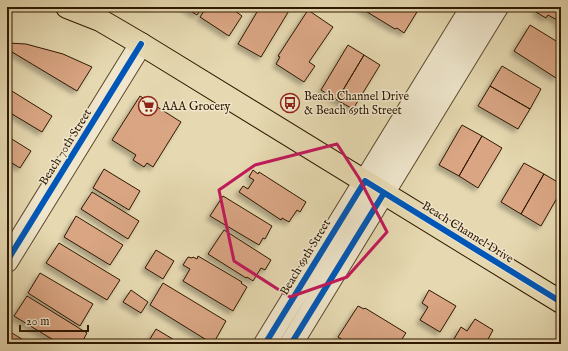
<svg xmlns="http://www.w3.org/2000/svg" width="568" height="351" font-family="'IM FELL English',serif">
<defs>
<filter id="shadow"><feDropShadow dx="-3.5" dy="3.5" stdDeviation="2" flood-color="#0004"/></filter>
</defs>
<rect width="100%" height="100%" fill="#e6d9b1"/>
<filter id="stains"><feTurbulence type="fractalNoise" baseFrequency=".005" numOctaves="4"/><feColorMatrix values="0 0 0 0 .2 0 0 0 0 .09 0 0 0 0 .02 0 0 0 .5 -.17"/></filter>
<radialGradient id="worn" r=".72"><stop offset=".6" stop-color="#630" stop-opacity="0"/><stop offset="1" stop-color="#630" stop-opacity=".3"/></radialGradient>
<path fill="#d9a583" stroke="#2e1800" filter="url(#shadow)" d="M 184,7 L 202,7 L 197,15 Z
M 204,7 L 237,7 L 235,11 L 242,16 L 229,36 L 200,17 L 204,11 L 202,10 Z
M 260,7 L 287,7 L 290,9 L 261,57 L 238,44 Z
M 359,7 L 420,7 L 404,33 L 397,28 L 395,29 Z
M 539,7 L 561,7 L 561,26 L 558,24 L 559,21 L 548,15 L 546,18 L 536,12 Z
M 308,10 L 333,27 L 309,62 L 315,66 L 304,82 L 276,64 L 280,57 L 278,56 Z
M 530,25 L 561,44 L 561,71 L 556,78 L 514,51 Z
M 7,43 L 26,44 L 63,54 L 92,67 L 77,91 L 7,49 Z
M 348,45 L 364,55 L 337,100 L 321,90 Z
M 364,55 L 380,65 L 353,109 L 337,100 Z
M 502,66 L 541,89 L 530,109 L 490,86 Z
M 490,86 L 530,109 L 518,129 L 478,106 Z
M 7,88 L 52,116 L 42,132 L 7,111 Z
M 140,96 L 181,122 L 153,167 L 147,163 L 144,167 L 133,160 L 136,155 L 112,140 Z
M 462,125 L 482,136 L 459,176 L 439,165 Z
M 7,136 L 31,151 L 20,168 L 7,160 Z
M 482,136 L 502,148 L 478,188 L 459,176 Z
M 524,163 L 544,174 L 521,214 L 501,202 Z
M 104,169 L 140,191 L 129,210 L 93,188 Z
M 253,170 L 258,174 L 259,172 L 306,202 L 300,212 L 297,210 L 289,222 L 282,218 L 281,220 L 239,192 L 243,186 L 248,189 L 254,180 L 249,177 Z
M 544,174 L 561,184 L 561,191 L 541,226 L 521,214 Z
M 92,192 L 139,221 L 128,239 L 81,209 Z
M 223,196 L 272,226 L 265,239 L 263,238 L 259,245 L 210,216 Z
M 76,216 L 123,245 L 110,265 L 64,237 Z
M 224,230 L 271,260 L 265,270 L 261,268 L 253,281 L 247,277 L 246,278 L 208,254 Z
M 59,243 L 120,280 L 107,300 L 46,263 Z
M 156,250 L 174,261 L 163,279 L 145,268 Z
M 198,256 L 242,282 L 241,283 L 247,287 L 233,311 L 183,281 L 190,269 L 183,265 L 188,257 L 192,258 L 193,257 L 197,259 Z
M 40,273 L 93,304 L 80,326 L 28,293 Z
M 163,283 L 226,321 L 213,344 L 150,305 Z
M 131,290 L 148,302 L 141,313 L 123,302 Z
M 429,290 L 456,306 L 440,332 L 420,320 L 428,307 L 422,303 Z
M 27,296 L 87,333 L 81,344 L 60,344 L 14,316 Z
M 358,306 L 364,309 L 365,308 L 406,333 L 400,342 L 404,344 L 349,344 L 338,337 Z
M 475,319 L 493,330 L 486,343 L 488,344 L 451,344 L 461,327 L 467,331 Z
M 156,329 L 181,344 L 147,344 Z
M 7,330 L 30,344 L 7,344 Z"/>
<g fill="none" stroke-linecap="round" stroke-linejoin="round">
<g stroke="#5c482c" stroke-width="24">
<path id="minor" d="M 7,261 L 141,44
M 265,344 L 472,7
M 291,344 L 497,7"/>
</g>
<g stroke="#2e1800" stroke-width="24">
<path id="major" d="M 67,7 L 100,20 L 141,44 L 561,302"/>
</g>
<use href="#minor" stroke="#efe6cc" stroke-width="22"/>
<use href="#major" stroke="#e6d9b1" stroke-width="22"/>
<g stroke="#efe6cc" stroke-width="8">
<path id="cycleway" d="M 7,261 L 141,44
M 265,344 L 365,181 L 561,302
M 291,344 L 384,193"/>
</g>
<use href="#cycleway" stroke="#0057b8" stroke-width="6"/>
</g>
<path fill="none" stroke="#c2185b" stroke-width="3" stroke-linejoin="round" d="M 337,144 L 359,178 L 387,232 L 347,277 L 290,297 L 234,261 L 219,190 L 255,165 Z"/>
<defs>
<g id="bus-ring" transform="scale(1)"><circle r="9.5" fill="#efe6cc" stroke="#8f2418" stroke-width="1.5"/><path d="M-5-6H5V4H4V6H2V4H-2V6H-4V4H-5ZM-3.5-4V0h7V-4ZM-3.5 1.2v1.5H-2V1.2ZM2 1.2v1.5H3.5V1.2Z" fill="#8f2418"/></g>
<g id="supermarket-ring" transform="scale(1)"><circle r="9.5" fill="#efe6cc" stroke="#8f2418" stroke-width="1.5"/><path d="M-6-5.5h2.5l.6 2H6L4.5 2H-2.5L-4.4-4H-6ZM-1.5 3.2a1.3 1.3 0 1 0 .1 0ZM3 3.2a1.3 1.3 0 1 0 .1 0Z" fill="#8f2418"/></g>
</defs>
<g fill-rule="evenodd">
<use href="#bus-ring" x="290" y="103"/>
<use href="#supermarket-ring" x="148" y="106"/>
</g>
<g text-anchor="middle" stroke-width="3" stroke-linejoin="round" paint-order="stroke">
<g font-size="12" fill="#2e1800" stroke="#efe6cc" text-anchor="start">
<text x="304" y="100">Beach Channel Drive<tspan x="304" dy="14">&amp; Beach 69th Street</tspan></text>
<text x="162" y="110">AAA Grocery</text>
</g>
<g font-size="12" fill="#2e1800" stroke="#efe6cc">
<text transform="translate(65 147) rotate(-58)" y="4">Beach 70th Street</text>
<text transform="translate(468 232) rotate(32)" y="4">Beach Channel Drive</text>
<text transform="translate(305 257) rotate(-59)" y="4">Beach 69th Street</text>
</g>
</g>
<rect width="568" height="351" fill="none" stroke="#e6d9b1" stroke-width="24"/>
<rect x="8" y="8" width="552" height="335" fill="none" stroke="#2e1800" stroke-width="2"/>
<rect x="12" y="12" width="544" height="327" fill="none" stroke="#2e1800"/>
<path d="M20 325v6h68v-6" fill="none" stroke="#2e1800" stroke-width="2"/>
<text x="26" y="325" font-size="12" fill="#2e1800" stroke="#efe6cc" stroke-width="3" paint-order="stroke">20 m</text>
<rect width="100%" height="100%" filter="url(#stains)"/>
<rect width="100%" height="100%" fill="url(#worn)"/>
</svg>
